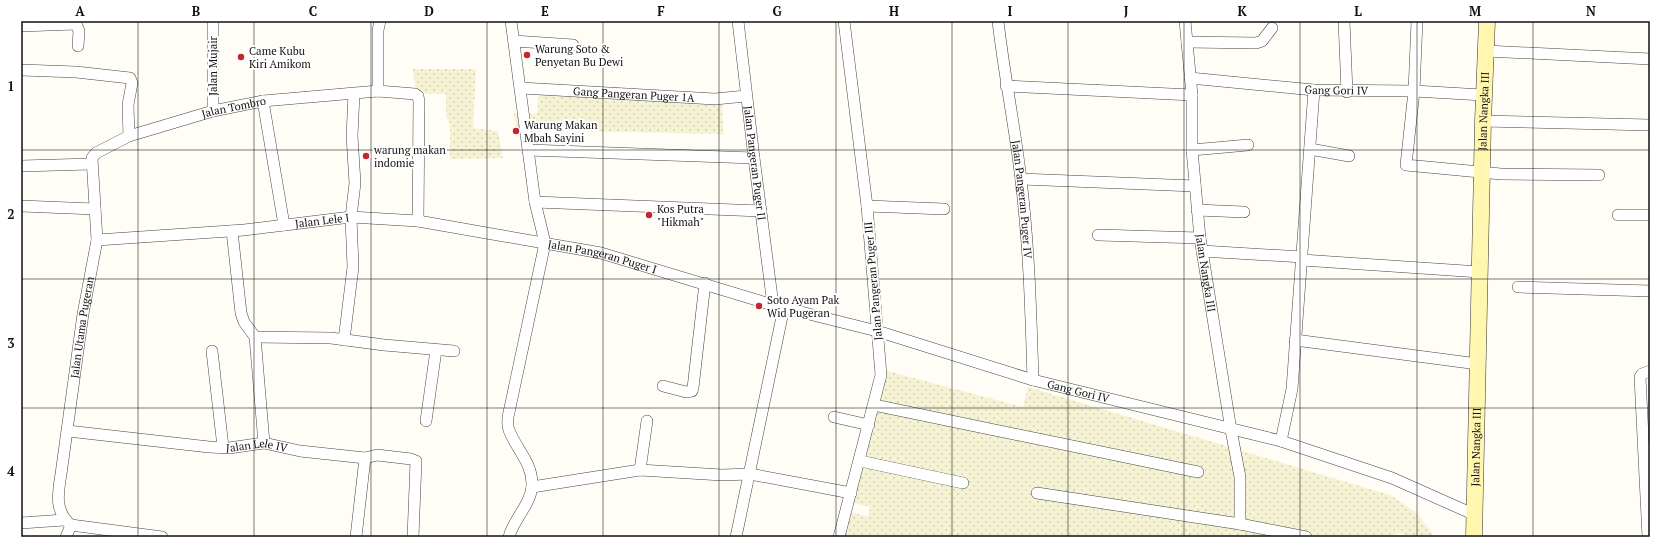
<svg xmlns="http://www.w3.org/2000/svg" width="1671" height="558" font-family="'PT Serif',serif">
<defs>
<pattern id="farmland-dots" width="8" height="8" patternUnits="userSpaceOnUse"><rect width="8" height="8" fill="#f6f3d4"/><path d="M2 2h.1M6 6h.1" fill="none" stroke="#d2cfb5" stroke-width="1.8" stroke-linecap="round"/></pattern>
</defs>
<rect width="100%" height="100%" fill="#fffdf5"/>
<path fill="url(#farmland-dots)" d="M 413,69 L 476,69 L 473,128 L 498,131 L 503,158 L 450,159 L 450,123 L 446,117 L 446,94 L 416,93 Z
M 539,92 L 722,102 L 723,134 L 516,130 L 514,113 L 537,114 Z
M 884,370 L 1023,407 L 1028,387 L 1390,495 L 1417,513 L 1432,533 L 1432,537 L 1416,537 L 1398,533 L 1393,537 L 841,537 L 848,512 L 868,516 L 870,507 L 850,502 Z"/>
<g fill="none" stroke-linecap="round" stroke-linejoin="round">
<g stroke="#444" stroke-width="12">
<g id="street">
<path d="M 213,21 L 213,111"/>
<path id="s1" d="M 738,21 L 754,158 L 773,305"/>
<path id="s2" d="M 998,21 C 1004,74 1015,127 1021,180 C 1029,246 1031,313 1033,380"/>
<path id="s3" d="M 1185,21 L 1192,95 L 1192,150 L 1200,238 L 1231,430 L 1240,477 L 1240,524"/>
<path d="M 1344,21 L 1347,92"/>
<path d="M 1417,21 L 1414,91 L 1406,165 L 1501,174 L 1599,175"/>
<path d="M 21,26 L 75,24 L 77,26 L 79,31 L 78,46"/>
<path d="M 514,41 L 573,45"/>
<path d="M 1187,42 L 1256,43 L 1262,41 L 1272,28"/>
<path d="M 1486,51 L 1650,59"/>
<path d="M 21,70 L 76,72 L 130,78 L 132,83 L 128,105 L 129,136"/>
<path id="s4" d="M 1190,78 L 1314,90 L 1414,91 L 1483,95"/>
<path d="M 1006,86 L 1192,95"/>
<path id="s5" d="M 521,88 L 715,99 L 746,96"/>
<path d="M 378,91 L 378,30 L 380,21"/>
<path d="M 263,101 L 284,225"/>
<path d="M 1483,121 L 1650,125"/>
<path d="M 1310,149 L 1349,156"/>
<path d="M 528,150 L 754,158"/>
<path d="M 1192,150 L 1248,145"/>
<path d="M 21,166 L 91,164"/>
<path d="M 1021,179 L 1195,186"/>
<path d="M 535,202 L 761,211"/>
<path d="M 21,206 L 95,209"/>
<path d="M 867,206 L 944,209"/>
<path d="M 1197,210 L 1244,212"/>
<path d="M 1618,215 L 1650,215"/>
<path d="M 232,231 L 241,313 L 244,322 L 255,337 L 264,443"/>
<path d="M 1098,235 L 1200,238"/>
<path id="s6" d="M 97,240 L 244,230 L 351,217 L 418,221 L 601,253 L 773,305 L 877,331 L 1033,380 L 1281,441 L 1392,478 L 1473,514"/>
<path d="M 1202,251 L 1302,257"/>
<path d="M 1302,260 L 1480,272"/>
<path d="M 1518,287 L 1650,291"/>
<path d="M 255,337 L 331,338 L 384,345 L 454,351"/>
<path d="M 344,340 L 353,267 L 351,217 L 355,183 L 352,136 L 354,94"/>
<path d="M 1295,340 L 1478,364"/>
<path d="M 212,351 L 223,447"/>
<path d="M 663,386 L 686,392 L 692,391 L 693,388 L 705,283"/>
<path d="M 874,405 L 1198,472"/>
<path d="M 834,417 L 869,425"/>
<path d="M 426,421 L 436,350"/>
<path id="s7" d="M 68,431 L 209,447 L 229,448 L 264,443 L 300,451 L 365,458 L 356,537"/>
<path d="M 1281,441 L 1292,389 L 1314,90"/>
<path d="M 365,458 L 377,455 L 411,459 L 416,461 L 413,537"/>
<path d="M 860,461 L 963,483"/>
<path d="M 640,470 L 647,421"/>
<path d="M 532,487 L 640,470 L 722,475 L 750,474 L 851,493"/>
<path d="M 1037,493 L 1240,524 L 1306,537"/>
<path d="M 21,523 L 64,520"/>
<path d="M 66,537 L 71,525"/>
<path id="s8" d="M 162,537 L 71,525 C 54,511 58,493 61,474 L 83,314 L 97,240 L 92,158 L 96,153 L 129,136 L 213,111 L 263,101 L 378,91 L 415,94 L 418,96 L 419,102 L 418,221"/>
<path d="M 509,537 C 513,520 531,504 532,486 C 533,463 516,449 509,430 C 507,426 508,421 508,417 L 545,243 L 535,202 L 511,21"/>
<path d="M 736,537 L 784,307"/>
<path d="M 839,537 L 881,375 L 867,206 L 844,21"/>
<path d="M 1648,537 L 1640,377 L 1642,374 L 1650,371"/>
</g>
</g>
<g stroke="#333" stroke-width="17">
<g id="secondary">
<path id="s9" d="M 1474,537 L 1483,121 L 1487,21"/>
</g>
</g>
<use href="#street" stroke="#fff" stroke-width="11"/>
<use href="#secondary" stroke="#fff6b0" stroke-width="16"/>
</g>
<path fill="none" stroke="#111" stroke-width="1" stroke-opacity="0.55" d="M 138,21 L 138,537M 254,21 L 254,537M 371,21 L 371,537M 487,21 L 487,537M 603,21 L 603,537M 719,21 L 719,537M 836,21 L 836,537M 952,21 L 952,537M 1068,21 L 1068,537M 1184,21 L 1184,537M 1300,21 L 1300,537M 1417,21 L 1417,537M 1533,21 L 1533,537M 21,150 L 1650,150M 21,279 L 1650,279M 21,408 L 1650,408"/>
<g fill="#c4262e" stroke="#fff" stroke-width="1.5">
<circle cx="527" cy="55" r="4"/>
<circle cx="241" cy="57" r="4"/>
<circle cx="516" cy="131" r="4"/>
<circle cx="366" cy="156" r="4"/>
<circle cx="649" cy="215" r="4"/>
<circle cx="759" cy="306" r="4"/>
</g>
<g text-anchor="middle" stroke-width="4" stroke-linejoin="round" paint-order="stroke">
<g font-size="11" fill="#111" stroke="#fff" text-anchor="start">
<text x="535" y="53">Warung Soto &amp;<tspan x="535" dy="13">Penyetan Bu Dewi</tspan></text>
<text x="249" y="55">Came Kubu<tspan x="249" dy="13">Kiri Amikom</tspan></text>
<text x="524" y="129">Warung Makan<tspan x="524" dy="13">Mbah Sayini</tspan></text>
<text x="374" y="154">warung makan<tspan x="374" dy="13">indomie</tspan></text>
<text x="657" y="213">Kos Putra<tspan x="657" dy="13">"Hikmah"</tspan></text>
<text x="767" y="304">Soto Ayam Pak<tspan x="767" dy="13">Wid Pugeran</tspan></text>
</g>
<g font-size="11" fill="#111" stroke="#fff">
<text transform="translate(213 66) rotate(-90)" y="4">Jalan Mujair</text>
<text dy="4" stroke="none"><textPath href="#s4" startOffset="147">Gang Gori IV</textPath></text>
<text dy="4" stroke="none"><textPath href="#s5" startOffset="113">Gang Pangeran Puger 1A</textPath></text>
<text dy="4" stroke="none"><textPath href="#s8" startOffset="618">Jalan Tombro</textPath></text>
<text dy="4" stroke="none"><textPath href="#s9" startOffset="426">Jalan Nangka III</textPath></text>
<text dy="4" stroke="none"><textPath href="#s1" startOffset="143">Jalan Pangeran Puger II</textPath></text>
<text dy="4" stroke="none"><textPath href="#s2" startOffset="180">Jalan Pangeran Puger IV</textPath></text>
<text dy="4" stroke="none"><textPath href="#s6" startOffset="226">Jalan Lele I</textPath></text>
<text dy="4" stroke="none"><textPath href="#s6" startOffset="510">Jalan Pangeran Puger I</textPath></text>
<text dy="4" stroke="none"><textPath href="#s3" startOffset="253">Jalan Nangka III</textPath></text>
<text transform="translate(873 281) rotate(-95)" y="4">Jalan Pangeran Puger III</text>
<text dy="4" stroke="none"><textPath href="#s8" startOffset="295">Jalan Utama Pugeran</textPath></text>
<text dy="4" stroke="none"><textPath href="#s6" startOffset="1005">Gang Gori IV</textPath></text>
<text dy="4" stroke="none"><textPath href="#s9" startOffset="90">Jalan Nangka III</textPath></text>
<text dy="4" stroke="none"><textPath href="#s7" startOffset="190">Jalan Lele IV</textPath></text>
</g>
</g>
<rect width="1671" height="558" fill="none" stroke="#ffffff" stroke-width="44"/>
<rect x="22" y="22" width="1627" height="514" fill="none" stroke="#111" stroke-width="1.5"/>
<g font-size="13" text-anchor="middle" font-weight="bold" fill="#111">
<text x="80" y="16">A</text>
<text x="196" y="16">B</text>
<text x="313" y="16">C</text>
<text x="429" y="16">D</text>
<text x="545" y="16">E</text>
<text x="661" y="16">F</text>
<text x="777" y="16">G</text>
<text x="894" y="16">H</text>
<text x="1010" y="16">I</text>
<text x="1126" y="16">J</text>
<text x="1242" y="16">K</text>
<text x="1358" y="16">L</text>
<text x="1475" y="16">M</text>
<text x="1591" y="16">N</text>
<text x="11" y="91">1</text>
<text x="11" y="219">2</text>
<text x="11" y="348">3</text>
<text x="11" y="476">4</text>
</g>
</svg>
